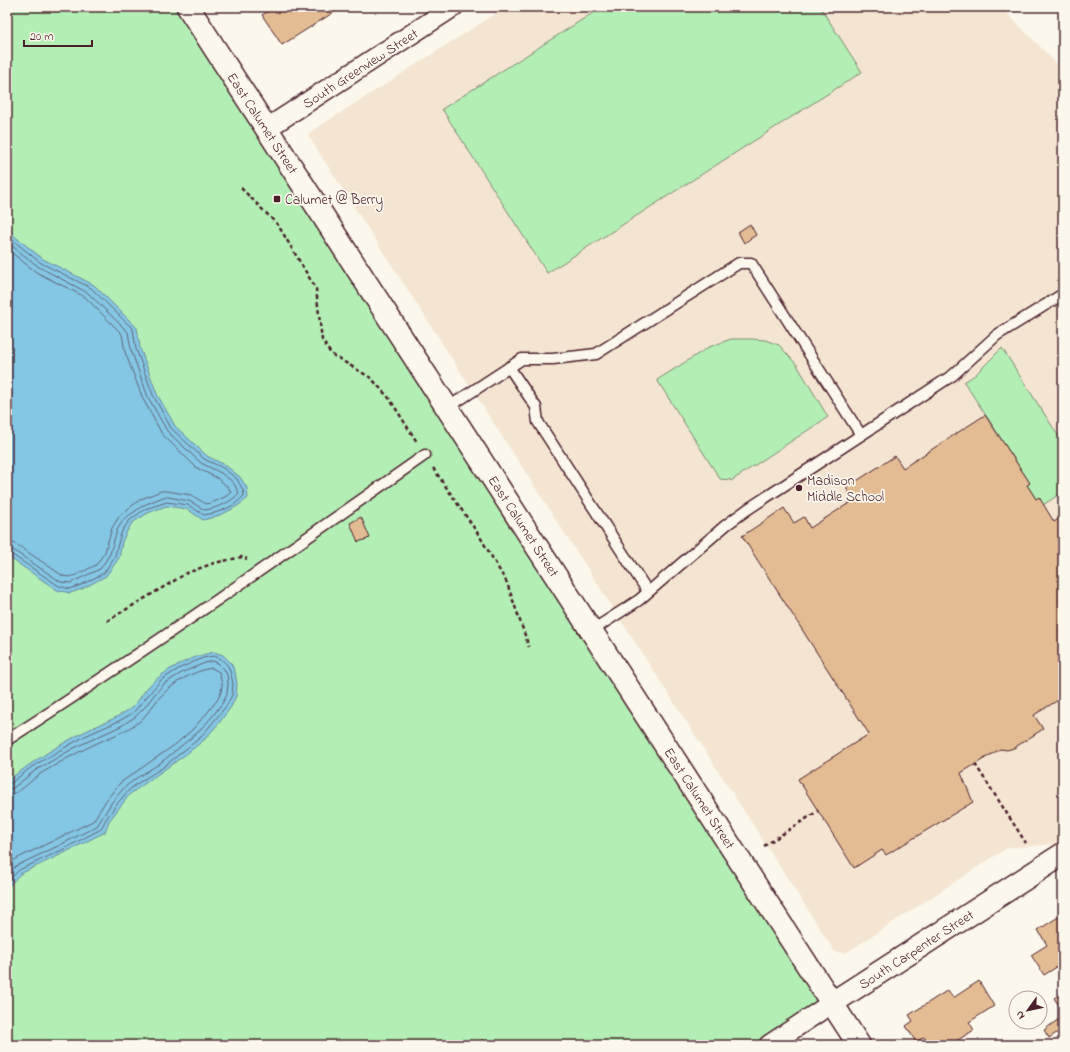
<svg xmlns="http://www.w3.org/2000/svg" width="1070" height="1052" font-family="'Indie Flower',sans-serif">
<rect width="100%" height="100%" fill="#fbf7ec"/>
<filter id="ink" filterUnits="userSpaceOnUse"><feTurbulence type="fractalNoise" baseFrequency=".025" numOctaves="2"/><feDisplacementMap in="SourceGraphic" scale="8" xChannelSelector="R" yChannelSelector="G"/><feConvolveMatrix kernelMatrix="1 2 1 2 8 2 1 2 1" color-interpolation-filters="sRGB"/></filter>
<g filter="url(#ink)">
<path fill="#f4e5d2" d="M 506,7 L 1001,7 L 1063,70 L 1063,839 L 1055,844 L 1007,848 L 846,953 L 835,952 L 309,137 L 309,133 Z"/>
<path fill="#b3efb4" stroke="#7e8770" d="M 7,7 L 189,7 L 832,1003 L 769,1045 L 7,1045 Z
M 602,7 L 820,7 L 862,72 L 547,273 L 442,109 Z
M 731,339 L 752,339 L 765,340 L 779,345 L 797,365 L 828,417 L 731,481 L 731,480 L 720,479 L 657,380 L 709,347 Z
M 1002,348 L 1063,443 L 1063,492 L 1043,505 L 1036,499 L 1027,485 L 1030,483 L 964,382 L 975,375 Z"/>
<path fill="#83c7e4" stroke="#6c849a" d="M 7,226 L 13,235 L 43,259 L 94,285 L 137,328 L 140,348 L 157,394 L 175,426 L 207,456 L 225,465 L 240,477 L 247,488 L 248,498 C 235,509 221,516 203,520 L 187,509 L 166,506 L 148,513 L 132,523 L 126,533 L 122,542 L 119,558 L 106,576 L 82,589 L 70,593 L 57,590 L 7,556 Z
M 214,652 L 223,655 L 231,663 L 235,672 L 237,684 L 236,696 L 231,707 L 219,723 L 204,740 L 185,755 L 130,794 L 109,821 L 105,832 L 64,853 L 20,874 L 7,888 L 7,781 C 31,763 55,747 82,733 C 97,725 114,720 128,710 C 137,705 141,695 148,687 C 165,669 190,657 214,652 Z"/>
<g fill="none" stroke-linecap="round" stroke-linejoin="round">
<path stroke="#616275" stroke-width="1" d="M 7,233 L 10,238 L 41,263 L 91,288 L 133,329 L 136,349 L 153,395 L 171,428 L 204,459 L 223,468 L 237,479 L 243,490 L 244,495 C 236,507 218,513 204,515 L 188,505 L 167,502 L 145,509 L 129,521 L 122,531 L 119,540 L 115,556 L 104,573 L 81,585 L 70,589 L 59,586 L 11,554 L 7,553
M 7,242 L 39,267 L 88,293 L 128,332 L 131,350 L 148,397 L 167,431 L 201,463 L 221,473 L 233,482 L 239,493 C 232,502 217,508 205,510 L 189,501 L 168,497 L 163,497 L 144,505 L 124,519 L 117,530 L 110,554 L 100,569 L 70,583 L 61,582 L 13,550 L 7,548
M 7,249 L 36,272 L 85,297 L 122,334 L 125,352 L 143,399 L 162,434 L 197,468 L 217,478 L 228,487 L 231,492 C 226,498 214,502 206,504 L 191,495 L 167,491 L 161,491 L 141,499 L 120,515 L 112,528 L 105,552 L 96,565 L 76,575 L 69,577 L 63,576 L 16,544 L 7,542
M 7,784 L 11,783 L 33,766 L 85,736 L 119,721 L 133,713 L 161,680 L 180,668 L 203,658 L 214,656 L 221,659 L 228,666 L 231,674 L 233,684 L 232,695 L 227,705 L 201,737 L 162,768 L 138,783 L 128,791 L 116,805 L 106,819 L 101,829 L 62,850 L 19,870 L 7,882
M 7,789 L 13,788 L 36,770 L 74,748 L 121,726 L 135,717 L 145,707 L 154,695 L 164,684 L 183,672 L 205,663 L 213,661 L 218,663 L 224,669 L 227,675 L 228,684 L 227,694 L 223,702 L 212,717 L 197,733 L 159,764 L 135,779 L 124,788 L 112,802 L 97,826 L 60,845 L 16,866 L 7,875
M 7,795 C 20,794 30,781 40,774 C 57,764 74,754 91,746 C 107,738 126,732 140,721 C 148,714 153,705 160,697 C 173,683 193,671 212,668 L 219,672 L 222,684 L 221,692 L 218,699 L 207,713 L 193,729 L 176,744 L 120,783 L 107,799 L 93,821 L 14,860 L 7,866"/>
</g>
<path fill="#e3bc94" stroke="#4a1f2b" d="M 275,7 L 342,7 L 282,45 L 262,15 Z
M 966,7 L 976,7 L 971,12 Z
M 750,224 L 756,235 L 744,243 L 738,232 Z
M 985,415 L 1030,483 L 1027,485 L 1036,499 L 1039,497 L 1054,522 L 1060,518 L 1063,524 L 1063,697 L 1034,715 L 1043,729 L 1014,748 L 1007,750 L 1000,749 L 961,773 L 973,802 L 886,855 L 882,850 L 854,868 L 798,779 L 869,734 L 742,536 L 784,508 L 794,523 L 804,517 L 810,528 L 854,500 L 846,488 L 895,456 L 903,468 Z
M 361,517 L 370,538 L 358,542 L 350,523 Z
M 1063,914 L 1063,969 L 1060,965 L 1044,975 L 1031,955 L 1047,945 L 1038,930 Z
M 979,981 L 994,1006 L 969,1022 L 974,1030 L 950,1045 L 929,1045 L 924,1037 L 916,1042 L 906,1026 L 913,1021 L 909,1015 L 948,990 L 953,998 Z
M 1062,993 L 1063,996 L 1063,1008 L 1061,1009 L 1054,998 Z
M 1063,1016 L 1063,1039 L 1058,1032 L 1049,1038 L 1044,1030 Z"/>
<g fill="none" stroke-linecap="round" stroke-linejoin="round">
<g stroke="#4a1f2b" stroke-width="13">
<path id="lane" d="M 509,367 L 536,407 L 538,422 L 648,592
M 447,408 L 522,359 L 553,359 L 596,354 L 739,263 L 751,263 L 861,435
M 591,631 L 639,600 L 726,525 L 748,509 L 953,375 L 997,335 L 1063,294
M 7,740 C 149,649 287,552 425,455"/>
</g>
<g stroke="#4a1f2b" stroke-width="22">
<path id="street" d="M 266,129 L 453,7
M 769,1045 L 832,1003"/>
</g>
<g stroke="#4a1f2b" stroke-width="25">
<path id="secondary" d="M 188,7 L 859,1045
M 832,1003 L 1063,854"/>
</g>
<path stroke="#4a1f2b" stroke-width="2.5" stroke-dasharray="4 3" stroke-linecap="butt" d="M 241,188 L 278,225 L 316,289 L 322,340 L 331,354 L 371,378 L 389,398 L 417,442
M 433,468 L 479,535 L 507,583 L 529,647
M 107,621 L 187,573 L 214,563 L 242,557 L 247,559
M 975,764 L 1026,843
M 764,846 L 818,811
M 477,1045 L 483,1040"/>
<use href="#lane" stroke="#fbf7ec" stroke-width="10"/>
<use href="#street" stroke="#fbf7ec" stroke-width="19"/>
<use href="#secondary" stroke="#fbf7ec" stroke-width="22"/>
</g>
</g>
<g fill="#4a1f2b" stroke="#fbf7ec" stroke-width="1.5">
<rect x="273" y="195" width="8" height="8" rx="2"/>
<circle cx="799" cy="488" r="4"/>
</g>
<g text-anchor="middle" stroke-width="3.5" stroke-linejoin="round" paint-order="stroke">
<g font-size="14" fill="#4a1f2b" stroke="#fbf7ec">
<text transform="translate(360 68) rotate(-33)" y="5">South Greenview Street</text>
<text transform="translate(263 123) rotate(57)" y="5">East Calumet Street</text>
<text transform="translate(524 526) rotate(57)" y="5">East Calumet Street</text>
<text transform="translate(700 798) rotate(57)" y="5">East Calumet Street</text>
<text transform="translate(916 949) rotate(-33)" y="5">South Carpenter Street</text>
</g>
<g font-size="14" fill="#4a1f2b" stroke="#fbf7ec" text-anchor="start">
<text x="285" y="204">Calumet @ Berry</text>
<text x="807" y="485">Madison<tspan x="807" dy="16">Middle School</tspan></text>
</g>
</g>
<rect width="1070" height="1052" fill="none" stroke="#fbf7ec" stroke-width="24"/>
<rect x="12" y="12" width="1046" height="1028" fill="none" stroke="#4a1f2b" stroke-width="1.5" filter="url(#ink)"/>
<g transform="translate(1028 1010) rotate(237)"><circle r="19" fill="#fbf7ec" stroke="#b4a19f"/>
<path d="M0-3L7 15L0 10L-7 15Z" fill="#4a1f2b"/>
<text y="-6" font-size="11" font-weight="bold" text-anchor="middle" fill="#4a1f2b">N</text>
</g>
<path d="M24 40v6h68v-6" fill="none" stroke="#4a1f2b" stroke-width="2"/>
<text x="30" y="40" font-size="12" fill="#4a1f2b" stroke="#fbf7ec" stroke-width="3" paint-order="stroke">20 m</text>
</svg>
